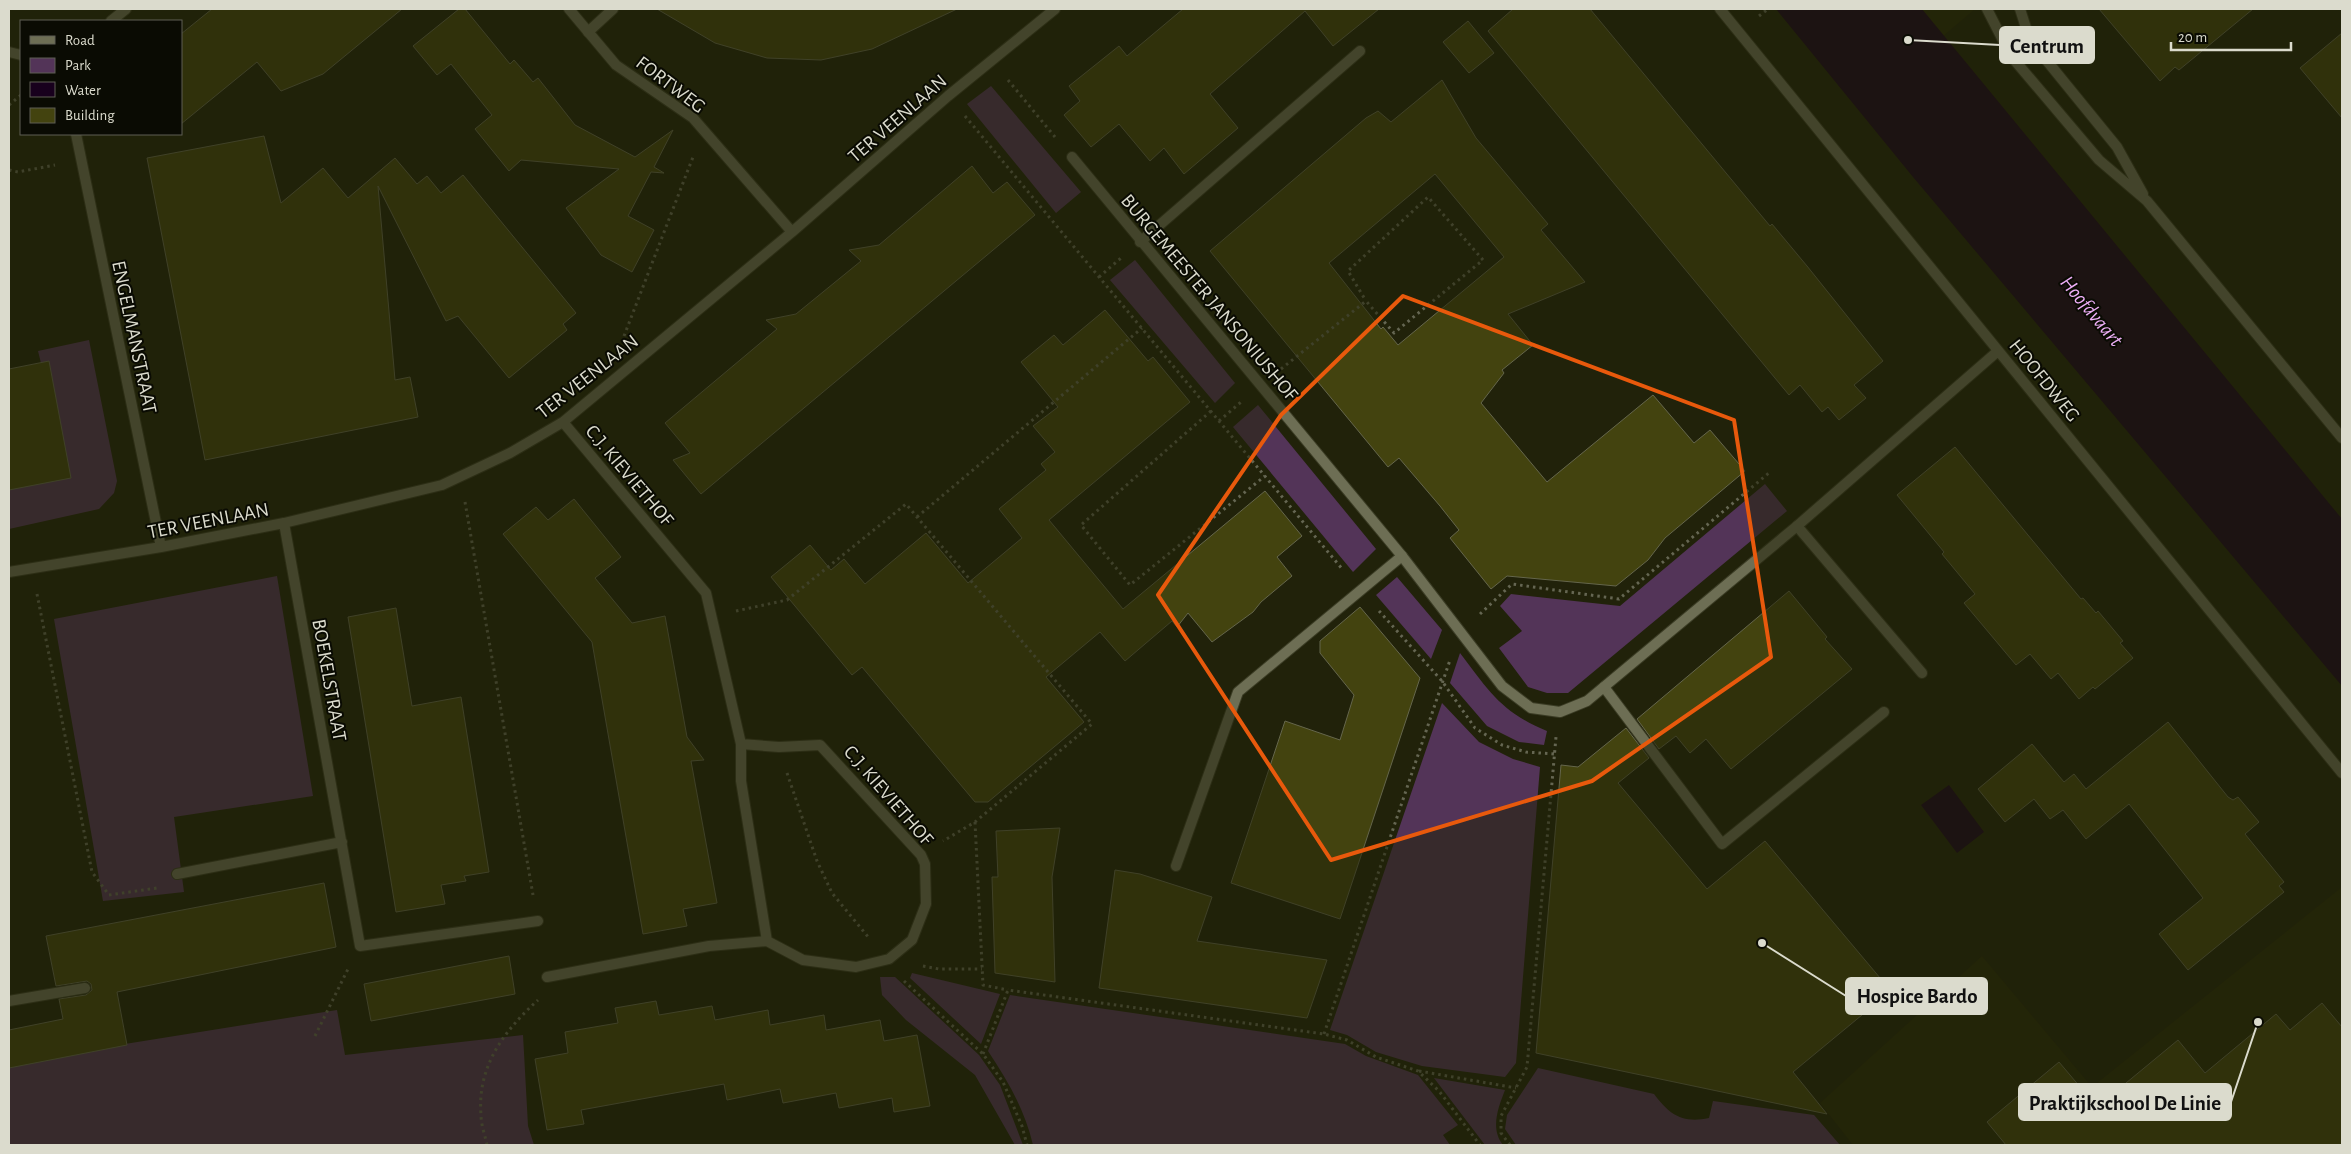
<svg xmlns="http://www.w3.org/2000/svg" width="2351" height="1154" font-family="'Alegreya Sans',sans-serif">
<rect width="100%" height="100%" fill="#21220a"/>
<path fill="#272807" d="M 1851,9 L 1975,9 L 1902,71 Z
M 2342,887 L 2342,1145 L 1853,1145 L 1820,1103 L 1982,956 L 2092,1087 Z"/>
<path fill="#533458" d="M 991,86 L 1081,192 L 1056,213 L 967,104 Z
M 1135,260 L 1235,383 L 1215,403 L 1110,280 Z
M 89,340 L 117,481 L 114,493 L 99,509 L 9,529 L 9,487 L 64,476 L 51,403 L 38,351 Z
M 1258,405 L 1376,549 L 1353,572 L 1233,427 Z
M 1765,484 L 1787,511 L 1568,693 L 1547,693 L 1528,687 L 1499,648 L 1522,631 L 1500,606 L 1511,594 L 1620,606 Z
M 277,576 L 313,796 L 174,817 L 184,892 L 103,901 L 54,619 Z
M 1397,577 L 1442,630 L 1431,659 L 1376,595 Z
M 1460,653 C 1489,691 1501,712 1547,731 L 1544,745 L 1519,742 L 1487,726 L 1450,683 Z
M 1442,703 L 1479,742 L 1513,759 L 1540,767 L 1516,1063 L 1505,1077 L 1422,1066 L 1376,1052 L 1347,1035 L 1330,1030 Z
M 912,973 L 1000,994 L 981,1044 L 910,978 Z
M 880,977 L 895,977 L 979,1055 L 1000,1085 L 1023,1145 L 1015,1145 L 975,1075 L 906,1020 L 882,995 Z
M 1010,995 L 1345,1044 L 1366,1056 L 1418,1075 L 1458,1125 L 1443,1135 L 1450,1145 L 1033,1145 C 1025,1110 1008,1081 988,1051 Z
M 337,1010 L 345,1055 L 523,1035 L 528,1126 L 534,1145 L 9,1145 L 9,1067 L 100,1048 Z
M 1538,1068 L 1654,1094 C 1669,1114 1682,1124 1709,1118 L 1713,1101 L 1814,1115 L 1840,1145 L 1516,1145 L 1505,1129 L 1507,1115 Z
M 1434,1078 L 1505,1090 C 1498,1108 1490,1129 1503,1145 L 1485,1145 Z"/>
<path fill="#18001d" d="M 1776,9 L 1922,9 L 2342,519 L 2342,686 L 1913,177 Z
M 1949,785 L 1984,832 L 1957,853 L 1921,805 Z"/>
<path fill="#43430f" stroke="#65664c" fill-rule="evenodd" d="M 212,9 L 402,9 L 323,74 L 281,91 L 257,62 L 181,124 L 181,34 Z
M 459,9 L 465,9 L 510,64 L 514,60 L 533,82 L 538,78 L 575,125 L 635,157 L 673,130 L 654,167 L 664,173 L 651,172 L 628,216 L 654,230 L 632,272 L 601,255 L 566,208 L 619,169 L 521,160 L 509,171 L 475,129 L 492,115 L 451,64 L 437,75 L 413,46 Z
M 657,9 L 957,9 L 872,49 L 821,60 L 767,58 L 715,43 Z
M 1183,9 L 1379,9 L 1333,46 L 1305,11 L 1210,94 L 1238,128 L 1184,174 L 1164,148 L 1150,161 L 1119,124 L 1091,147 L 1064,115 L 1080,101 L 1069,86 L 1119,46 L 1127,56 Z
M 1513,9 L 1590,9 L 1770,226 L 1772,224 L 1807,266 L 1883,361 L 1854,385 L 1866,398 L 1839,420 L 1828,407 L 1822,412 L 1800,385 L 1789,395 L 1488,31 Z
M 2099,9 L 2253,9 L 2179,70 L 2175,67 L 2160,81 Z
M 1468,21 L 1494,53 L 1469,73 L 1443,42 Z
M 2342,33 L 2342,118 L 2300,68 Z
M 1442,80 L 1476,138 L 1548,224 L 1541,230 L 1585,282 L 1508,314 L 1533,345 L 1502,370 L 1504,373 L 1481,403 L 1547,482 L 1653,395 L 1694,443 L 1710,430 L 1745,471 L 1665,538 L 1648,560 L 1616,586 L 1507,576 L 1491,589 L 1450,538 L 1459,530 L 1440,506 L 1399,458 L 1388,467 L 1210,251 L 1366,118 L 1378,111 L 1391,122 ZM 1435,174 L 1504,257 L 1398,345 L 1383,327 L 1381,329 L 1329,263 Z
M 264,136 L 281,203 L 323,168 L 348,198 L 395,158 L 417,184 L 427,176 L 441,193 L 463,175 L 576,313 L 563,324 L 567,330 L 509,378 L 458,316 L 446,321 L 378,186 L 395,380 L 410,377 L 418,417 L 205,460 L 147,158 Z
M 972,166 L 993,193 L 1007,182 L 1035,215 L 701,494 L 673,460 L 690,453 L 665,423 L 777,329 L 766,320 L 796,314 L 861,261 L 849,250 L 879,245 Z
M 1105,310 L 1148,361 L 1153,357 L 1190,402 L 1049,520 L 1123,609 L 1265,491 L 1302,536 L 1277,557 L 1292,576 L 1261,602 L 1253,612 L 1212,642 L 1188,613 L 1177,627 L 1172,621 L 1125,661 L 1100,632 L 1046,677 L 1084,722 L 988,802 L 975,802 L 862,667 L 852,675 L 771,577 L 810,545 L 831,570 L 844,559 L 865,584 L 926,533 L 968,583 L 1022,538 L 999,509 L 1046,470 L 1041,464 L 1055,452 L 1033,426 L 1058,407 L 1021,362 L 1054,335 L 1063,345 Z
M 49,361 L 71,478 L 9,490 L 9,369 Z
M 1955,447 L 2081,599 L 2083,598 L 2096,613 L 2098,611 L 2123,641 L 2120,643 L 2133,658 L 2095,689 L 2093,687 L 2079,699 L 2058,673 L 2051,679 L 2030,654 L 2016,665 L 1964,603 L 1975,594 L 1942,554 L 1944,552 L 1897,495 Z
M 574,499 L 621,557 L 595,578 L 632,623 L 665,616 L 687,737 L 704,760 L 691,761 L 717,903 L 683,909 L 687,926 L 643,934 L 592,642 L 503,534 L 536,507 L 548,520 Z
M 1789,591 L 1827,637 L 1825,639 L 1852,669 L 1731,769 L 1706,739 L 1690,753 L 1676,736 L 1659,749 L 1637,719 Z
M 1360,607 L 1420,678 L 1340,919 L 1231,883 L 1285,721 L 1340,740 L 1354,695 L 1320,653 L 1320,641 Z
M 396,608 L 412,706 L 461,697 L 489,872 L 464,876 L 466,881 L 441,885 L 445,904 L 396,912 L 348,617 Z
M 2168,722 L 2228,797 L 2233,800 L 2238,797 L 2259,822 L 2245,834 L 2284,882 L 2279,886 L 2284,892 L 2188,970 L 2159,934 L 2203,898 L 2129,804 L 2086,839 L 2063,810 L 2050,819 L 2034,799 L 2005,822 L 1978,789 L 2032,744 L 2064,782 L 2074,774 L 2086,789 Z
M 1626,728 L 1649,758 L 1618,783 L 1707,889 L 1765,841 L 1891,991 L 1793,1072 L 1827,1114 L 1536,1053 L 1561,765 L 1578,767 Z
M 1060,828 L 1052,877 L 1055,982 L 995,973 L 992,877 L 998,877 L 996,831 Z
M 1115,870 L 1140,874 L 1212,897 L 1197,941 L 1327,960 L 1307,1018 L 1099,988 Z
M 324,883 L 336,947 L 117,992 L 127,1045 L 9,1068 L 9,1030 L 63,1019 L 59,999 L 86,995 L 92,990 L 91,984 L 87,981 L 56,986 L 46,936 Z
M 509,956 L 515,994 L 371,1021 L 364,984 Z
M 656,1001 L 659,1015 L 712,1006 L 715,1020 L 768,1010 L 770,1025 L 824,1015 L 826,1030 L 880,1020 L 884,1041 L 917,1035 L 930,1106 L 894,1112 L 892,1098 L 839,1108 L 836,1093 L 783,1103 L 780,1089 L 727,1100 L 724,1084 L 581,1110 L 584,1124 L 547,1130 L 535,1059 L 568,1053 L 565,1032 L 618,1023 L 615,1008 Z
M 2322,1003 L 2342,1027 L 2342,1145 L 2006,1145 L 1987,1122 L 2059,1062 L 2097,1107 L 2178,1040 L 2205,1073 L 2276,1014 L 2290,1030 Z"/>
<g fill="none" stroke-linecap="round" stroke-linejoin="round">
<g stroke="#3b3c25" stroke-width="12">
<path id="service" d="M 588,32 L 613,9
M 1140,242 L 1360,51
M 1797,526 L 1922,673
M 1604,687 L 1722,844 L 1884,712
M 1176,866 L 1238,692 L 1402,556"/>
</g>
<g stroke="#3b3c25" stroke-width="12">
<path id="minor" d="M 569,9 L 616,65 L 693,118 L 792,232
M 1720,9 L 2342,773
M 111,21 L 126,9
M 9,52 L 21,55
M 76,134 L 161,547
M 1072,157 L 1402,556 L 1502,686 L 1531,708 L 1560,712 L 1587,701 L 1797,526 L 1998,351
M 563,422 L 706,593 L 741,744 L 741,781 L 767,941
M 284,523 L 360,946 L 538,921
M 9,572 L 161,547 L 284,523 L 442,485 L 510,453 L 563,422 L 792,232 L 948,96 L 1055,9
M 177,874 L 342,842
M 547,977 L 709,946 L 767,941 L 803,960 L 856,967 L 889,959 L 912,940 L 926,904 L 925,864 L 921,855 L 820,745 L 779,747 L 741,744
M 9,1001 L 85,988"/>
</g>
<g stroke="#3b3c25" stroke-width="12">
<path id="tertiary" d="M 1987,9 L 2011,56 L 2099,160 L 2147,201 L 2342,438
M 2020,9 L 2028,34 L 2034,45 L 2117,147 L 2143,194"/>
</g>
<path stroke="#656652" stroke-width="3" stroke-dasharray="2.5 4" stroke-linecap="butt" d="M 1759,16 L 1768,9
M 1008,80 L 1055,137
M 9,105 L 21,95
M 965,116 L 1343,570
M 9,170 L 18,172 L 55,165
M 1099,277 L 1121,258
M 624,336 L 693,157
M 1281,369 L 1366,301 L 1394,333 L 1483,260 L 1428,197 L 1348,271 L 1366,301
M 1211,411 L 1081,525 L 1130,585 L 1265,476
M 1219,421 L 1241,402
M 465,502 L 533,895
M 917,517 L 1142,328
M 37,594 L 92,872 L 109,895 L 157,888
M 736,611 L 787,600 L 906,504 L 1092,724 L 975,822 L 943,841
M 1379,611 L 1442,681 L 1475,728 L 1502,745 L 1526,752 L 1554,754
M 1480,614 L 1512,584 L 1619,599 L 1770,472
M 787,773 L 817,861 L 832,893 L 869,938
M 975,822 L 983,985 L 1008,990
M 923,966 L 939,969 L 982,969
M 904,981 L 983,1054 L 1003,1082 L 1022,1126 L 1027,1145
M 1324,1034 L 1450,660
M 315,1036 L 348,969
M 983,1054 L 1008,990 L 1324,1034 L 1347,1040 L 1376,1057 L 1418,1071 L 1439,1091 L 1480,1145
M 1419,1071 L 1516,1088
M 487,1145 C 485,1135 481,1125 481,1115 C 477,1066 504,1031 538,1000
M 1510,1145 L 1501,1133 L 1501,1116 L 1527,1067 L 1556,737"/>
<use href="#service" stroke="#6d6e54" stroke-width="10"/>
<use href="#minor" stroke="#6d6e54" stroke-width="10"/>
<use href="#tertiary" stroke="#6d6e54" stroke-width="10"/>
</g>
<path d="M0 0H2351V1154H0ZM 1403,296 L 1734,420 L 1771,657 L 1592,781 L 1331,860 L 1158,595 L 1281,415 Z" fill="#21220a" fill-opacity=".55" fill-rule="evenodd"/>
<path fill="none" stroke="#e8590c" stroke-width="4" stroke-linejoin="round" d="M 1403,296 L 1734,420 L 1771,657 L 1592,781 L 1331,860 L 1158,595 L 1281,415 Z"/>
<g text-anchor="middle" stroke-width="4" stroke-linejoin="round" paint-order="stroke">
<g font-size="20" fill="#dbdbcd" stroke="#0a0b03">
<text transform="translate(671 84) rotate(37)" y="7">FORTWEG</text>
<text transform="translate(897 118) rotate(-41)" y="7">TER VEENLAAN</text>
<text transform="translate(1210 297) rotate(50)" y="7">BURGEMEESTER JANSONIUSHOF</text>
<text transform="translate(135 337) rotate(78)" y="7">ENGELMANSTRAAT</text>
<text transform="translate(587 376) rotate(-38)" y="7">TER VEENLAAN</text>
<text transform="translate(2045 380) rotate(51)" y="7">HOOFDWEG</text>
<text transform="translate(630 475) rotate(50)" y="7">C.J. KIEVIETHOF</text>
<text transform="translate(208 520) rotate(-11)" y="7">TER VEENLAAN</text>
<text transform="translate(330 680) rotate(80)" y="7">BOEKELSTRAAT</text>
<text transform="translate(889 795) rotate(49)" y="7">C.J. KIEVIETHOF</text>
</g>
<g font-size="21" font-style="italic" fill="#edaef7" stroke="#0a0b03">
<text transform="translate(2092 311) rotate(50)" y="7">Hoofdvaart</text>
</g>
</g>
<path fill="none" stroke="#dbdbcd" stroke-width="2" d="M1908 40L2000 45M1762 943L1846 996M2258 1022L2231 1102"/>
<g fill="#dbdbcd" stroke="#0a0b03" stroke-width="2">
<circle cx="1908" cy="40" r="5"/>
<circle cx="1762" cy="943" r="5"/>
<circle cx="2258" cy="1022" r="5"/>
</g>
<g fill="#dbdbcd" stroke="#dbdbcd" stroke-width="2">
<rect x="2000" y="27" width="94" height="36" rx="5"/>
<rect x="1846" y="978" width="141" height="36" rx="5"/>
<rect x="2019" y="1084" width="212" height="36" rx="5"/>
</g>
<g font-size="21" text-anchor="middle" font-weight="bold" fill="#111">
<text x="2047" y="53">Centrum</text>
<text x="1917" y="1003">Hospice Bardo</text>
<text x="2125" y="1110">Praktijkschool De Linie</text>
</g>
<rect width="2351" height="1154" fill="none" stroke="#dbdbcd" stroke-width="20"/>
<rect x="20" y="20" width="162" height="115" fill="#0a0b03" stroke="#5e5e54"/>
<rect x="30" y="36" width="25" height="8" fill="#6d6e54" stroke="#5e5e54"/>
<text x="65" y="45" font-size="15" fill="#dbdbcd">Road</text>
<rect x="30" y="58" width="25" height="15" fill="#533458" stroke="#5e5e54"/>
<text x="65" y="70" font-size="15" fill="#dbdbcd">Park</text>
<rect x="30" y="82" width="25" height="15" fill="#18001d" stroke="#5e5e54"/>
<text x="65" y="95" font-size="15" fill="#dbdbcd">Water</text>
<rect x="30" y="108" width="25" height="15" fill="#43430f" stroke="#5e5e54"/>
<text x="65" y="120" font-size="15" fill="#dbdbcd">Building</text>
<path d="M2171 42v8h120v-8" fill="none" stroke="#dbdbcd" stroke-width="2.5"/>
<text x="2178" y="42" font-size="15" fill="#dbdbcd" stroke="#0a0b03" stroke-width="4" paint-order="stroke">20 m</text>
</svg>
